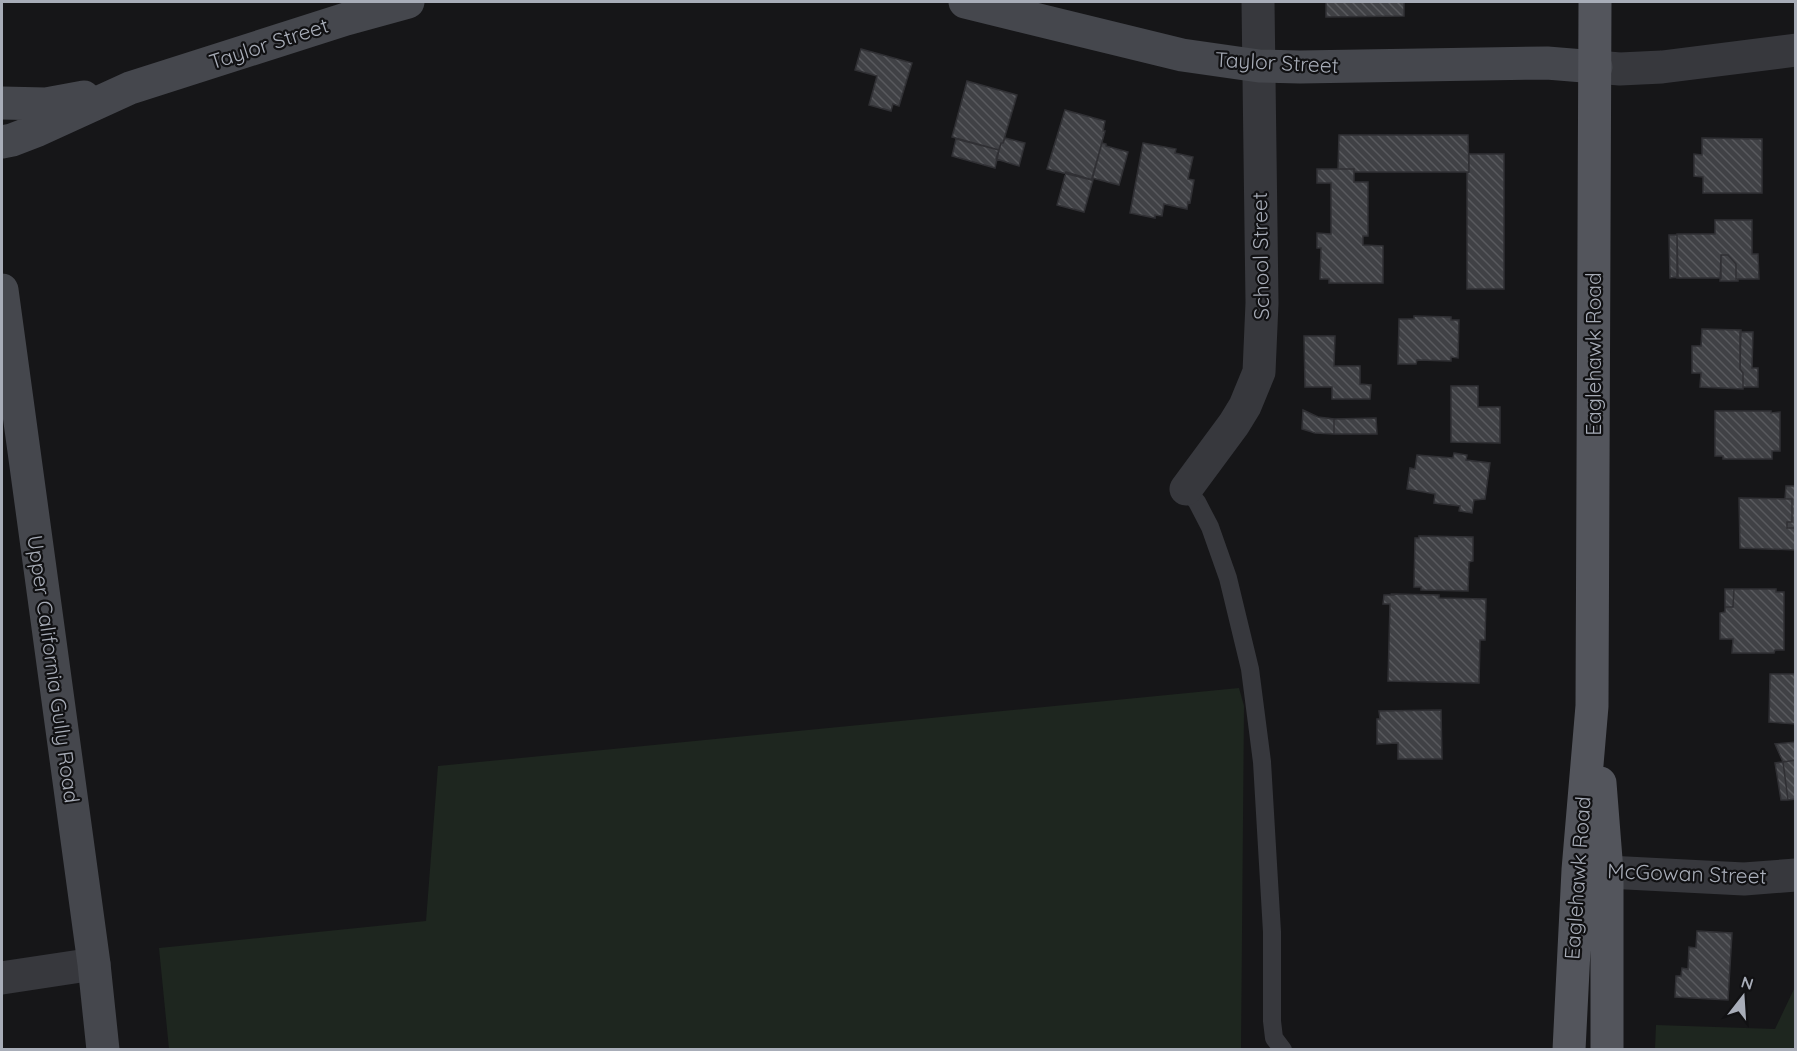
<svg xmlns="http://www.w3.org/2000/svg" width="1797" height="1051" font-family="Quicksand,sans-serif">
<defs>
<pattern id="building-back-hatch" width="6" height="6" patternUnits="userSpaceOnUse" patternTransform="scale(1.5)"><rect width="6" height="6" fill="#404145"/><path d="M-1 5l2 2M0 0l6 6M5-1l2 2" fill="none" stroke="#595a5e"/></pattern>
</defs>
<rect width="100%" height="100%" fill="#161618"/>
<path fill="#1e261f" d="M 1239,688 L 1244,706 L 1241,1049 L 169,1049 L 159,948 L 426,921 L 438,766 Z
M 1795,987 L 1795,1049 L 1655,1049 L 1656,1025 L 1775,1029 Z"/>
<path fill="url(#building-back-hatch)" stroke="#303034" stroke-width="1.5" d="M 1326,2 L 1404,2 L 1404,16 L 1326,17 Z
M 861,49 L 912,63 L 899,106 L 893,104 L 891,111 L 869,105 L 877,76 L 855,70 Z
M 967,81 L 1017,95 L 1003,143 L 1001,143 L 999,150 L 952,137 Z
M 1065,110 L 1105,121 L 1103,131 L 1105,131 L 1092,180 L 1047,169 Z
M 1339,135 L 1468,135 L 1469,172 L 1354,172 L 1354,169 L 1338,169 Z
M 1005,138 L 1025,143 L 1019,166 L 996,159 L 1001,143 L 1003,143 Z
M 1702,138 L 1762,139 L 1762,193 L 1703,193 L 1703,177 L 1694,176 L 1694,154 L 1702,155 Z
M 956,139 L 999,150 L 995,168 L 952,156 Z
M 1102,143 L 1106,144 L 1106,146 L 1128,152 L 1119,185 L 1092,178 Z
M 1143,143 L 1176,149 L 1175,153 L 1193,157 L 1188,179 L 1194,180 L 1190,203 L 1188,202 L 1187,209 L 1164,204 L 1162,216 L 1155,215 L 1155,218 L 1130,213 Z
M 1469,154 L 1504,154 L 1504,289 L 1467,289 L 1467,173 L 1469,172 Z
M 1317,169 L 1354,169 L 1354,182 L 1368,182 L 1368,236 L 1363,236 L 1363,245 L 1383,246 L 1383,283 L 1329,283 L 1329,279 L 1320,279 L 1321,248 L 1317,248 L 1317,233 L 1331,234 L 1331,183 L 1317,183 Z
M 1066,172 L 1093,180 L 1084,212 L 1057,205 Z
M 1715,220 L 1752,220 L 1752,254 L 1758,254 L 1759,279 L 1736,279 L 1736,264 L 1728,255 L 1721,255 L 1721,278 L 1677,278 L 1677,234 L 1715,234 Z
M 1669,235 L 1677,235 L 1678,277 L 1670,278 Z
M 1721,255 L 1728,255 L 1736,264 L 1736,279 L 1738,279 L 1738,281 L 1720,281 Z
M 1414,316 L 1451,317 L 1451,320 L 1459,320 L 1458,358 L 1451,357 L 1451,361 L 1417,360 L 1416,364 L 1398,364 L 1399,319 L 1414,319 Z
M 1702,329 L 1741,330 L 1740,369 L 1743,373 L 1743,389 L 1700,387 L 1701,373 L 1692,373 L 1692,346 L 1701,346 Z
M 1740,332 L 1753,332 L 1752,368 L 1758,368 L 1758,387 L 1743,387 L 1743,373 L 1740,369 Z
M 1304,336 L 1335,336 L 1334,366 L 1360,366 L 1360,384 L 1371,385 L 1370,399 L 1332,399 L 1332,387 L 1305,387 Z
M 1451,386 L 1478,386 L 1478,407 L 1500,407 L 1500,443 L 1451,442 Z
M 1303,410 L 1318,417 L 1334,419 L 1334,434 L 1315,433 L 1302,429 Z
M 1715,411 L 1771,411 L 1771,413 L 1780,412 L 1780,451 L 1772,451 L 1772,459 L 1723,459 L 1723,456 L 1715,456 Z
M 1376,418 L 1377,434 L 1334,434 L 1334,419 Z
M 1454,453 L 1467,455 L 1466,460 L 1490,463 L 1485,499 L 1474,500 L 1472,513 L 1459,511 L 1460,506 L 1434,503 L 1435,494 L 1407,489 L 1410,468 L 1415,469 L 1417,455 L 1453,458 Z
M 1786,486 L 1796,486 L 1796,528 L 1787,528 L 1787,522 L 1792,522 L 1792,499 L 1785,499 Z
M 1739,498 L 1792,499 L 1792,522 L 1787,522 L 1787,528 L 1796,528 L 1796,550 L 1740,548 Z
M 1419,536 L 1473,537 L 1473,561 L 1469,562 L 1468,591 L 1421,590 L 1421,587 L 1414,587 L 1415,538 L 1419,538 Z
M 1725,589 L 1734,589 L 1733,607 L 1725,607 Z
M 1734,589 L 1776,589 L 1776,592 L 1784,592 L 1784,650 L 1775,650 L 1774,653 L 1732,653 L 1733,639 L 1720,639 L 1720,613 L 1725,612 L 1725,607 L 1733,607 Z
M 1392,594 L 1439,595 L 1439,598 L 1486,599 L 1485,640 L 1480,640 L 1479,683 L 1388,681 L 1390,604 L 1383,604 L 1384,595 L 1393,595 Z
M 1770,674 L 1796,674 L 1796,724 L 1769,722 Z
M 1441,710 L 1442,759 L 1398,759 L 1398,743 L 1377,744 L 1377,719 L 1380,719 L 1379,711 Z
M 1796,742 L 1796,760 L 1783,762 L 1775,744 Z
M 1796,760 L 1796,799 L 1788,800 L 1783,762 Z
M 1783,762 L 1788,800 L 1781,800 L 1775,763 Z
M 1697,931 L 1732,933 L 1728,1000 L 1675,997 L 1676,976 L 1681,976 L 1682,968 L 1688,969 L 1689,947 L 1696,948 Z"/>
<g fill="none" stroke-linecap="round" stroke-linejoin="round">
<path stroke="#37383d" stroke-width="18" d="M 1186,489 L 1197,502 L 1210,527 L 1228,578 L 1250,669 L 1262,762 L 1272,932 L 1272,1021 L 1274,1038 L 1283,1050"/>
<path stroke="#37383d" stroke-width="33" d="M 1596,67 L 1620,69 L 1662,67 L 1796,50
M 1186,489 L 1234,424 L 1245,406 L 1259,372 L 1262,303 L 1258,2
M 1607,872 L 1744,879 L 1796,875
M 2,978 L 94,964"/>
<path stroke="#45474d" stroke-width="33" d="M 965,2 L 1182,55 L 1259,66 L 1300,67 L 1547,63 L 1596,67
M 2,103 L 46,104 L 84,97
M 2,142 L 12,140 L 38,130 L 130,88 L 346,19 L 408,2
M 2,290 L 94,964 L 103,1050"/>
<path stroke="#53555c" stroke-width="33" d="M 1600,783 L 1607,872 L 1607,1050
M 1569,1050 L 1578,870 L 1592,706 L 1595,2"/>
</g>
<g text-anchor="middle" stroke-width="4.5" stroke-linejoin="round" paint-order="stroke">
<g font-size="21" fill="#a8adb8" stroke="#111113">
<text transform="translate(269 44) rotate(-18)" y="7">Taylor Street</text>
<text transform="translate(1277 63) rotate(3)" y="7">Taylor Street</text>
<text transform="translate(1261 256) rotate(-91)" y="7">School Street</text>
<text transform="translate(1594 354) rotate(-90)" y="7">Eaglehawk Road</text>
<text transform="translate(53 669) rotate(82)" y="7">Upper California Gully Road</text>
<text transform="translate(1687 874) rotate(2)" y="7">McGowan Street</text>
<text transform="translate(1578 878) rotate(-86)" y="7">Eaglehawk Road</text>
</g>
</g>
<rect width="1797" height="1051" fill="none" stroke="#a8adb8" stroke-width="6"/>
<g transform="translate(1743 997) rotate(17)" stroke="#111113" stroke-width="4.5" paint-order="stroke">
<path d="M0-4.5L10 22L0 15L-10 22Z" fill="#a8adb8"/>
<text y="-9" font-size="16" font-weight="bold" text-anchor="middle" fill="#a8adb8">N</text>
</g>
</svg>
